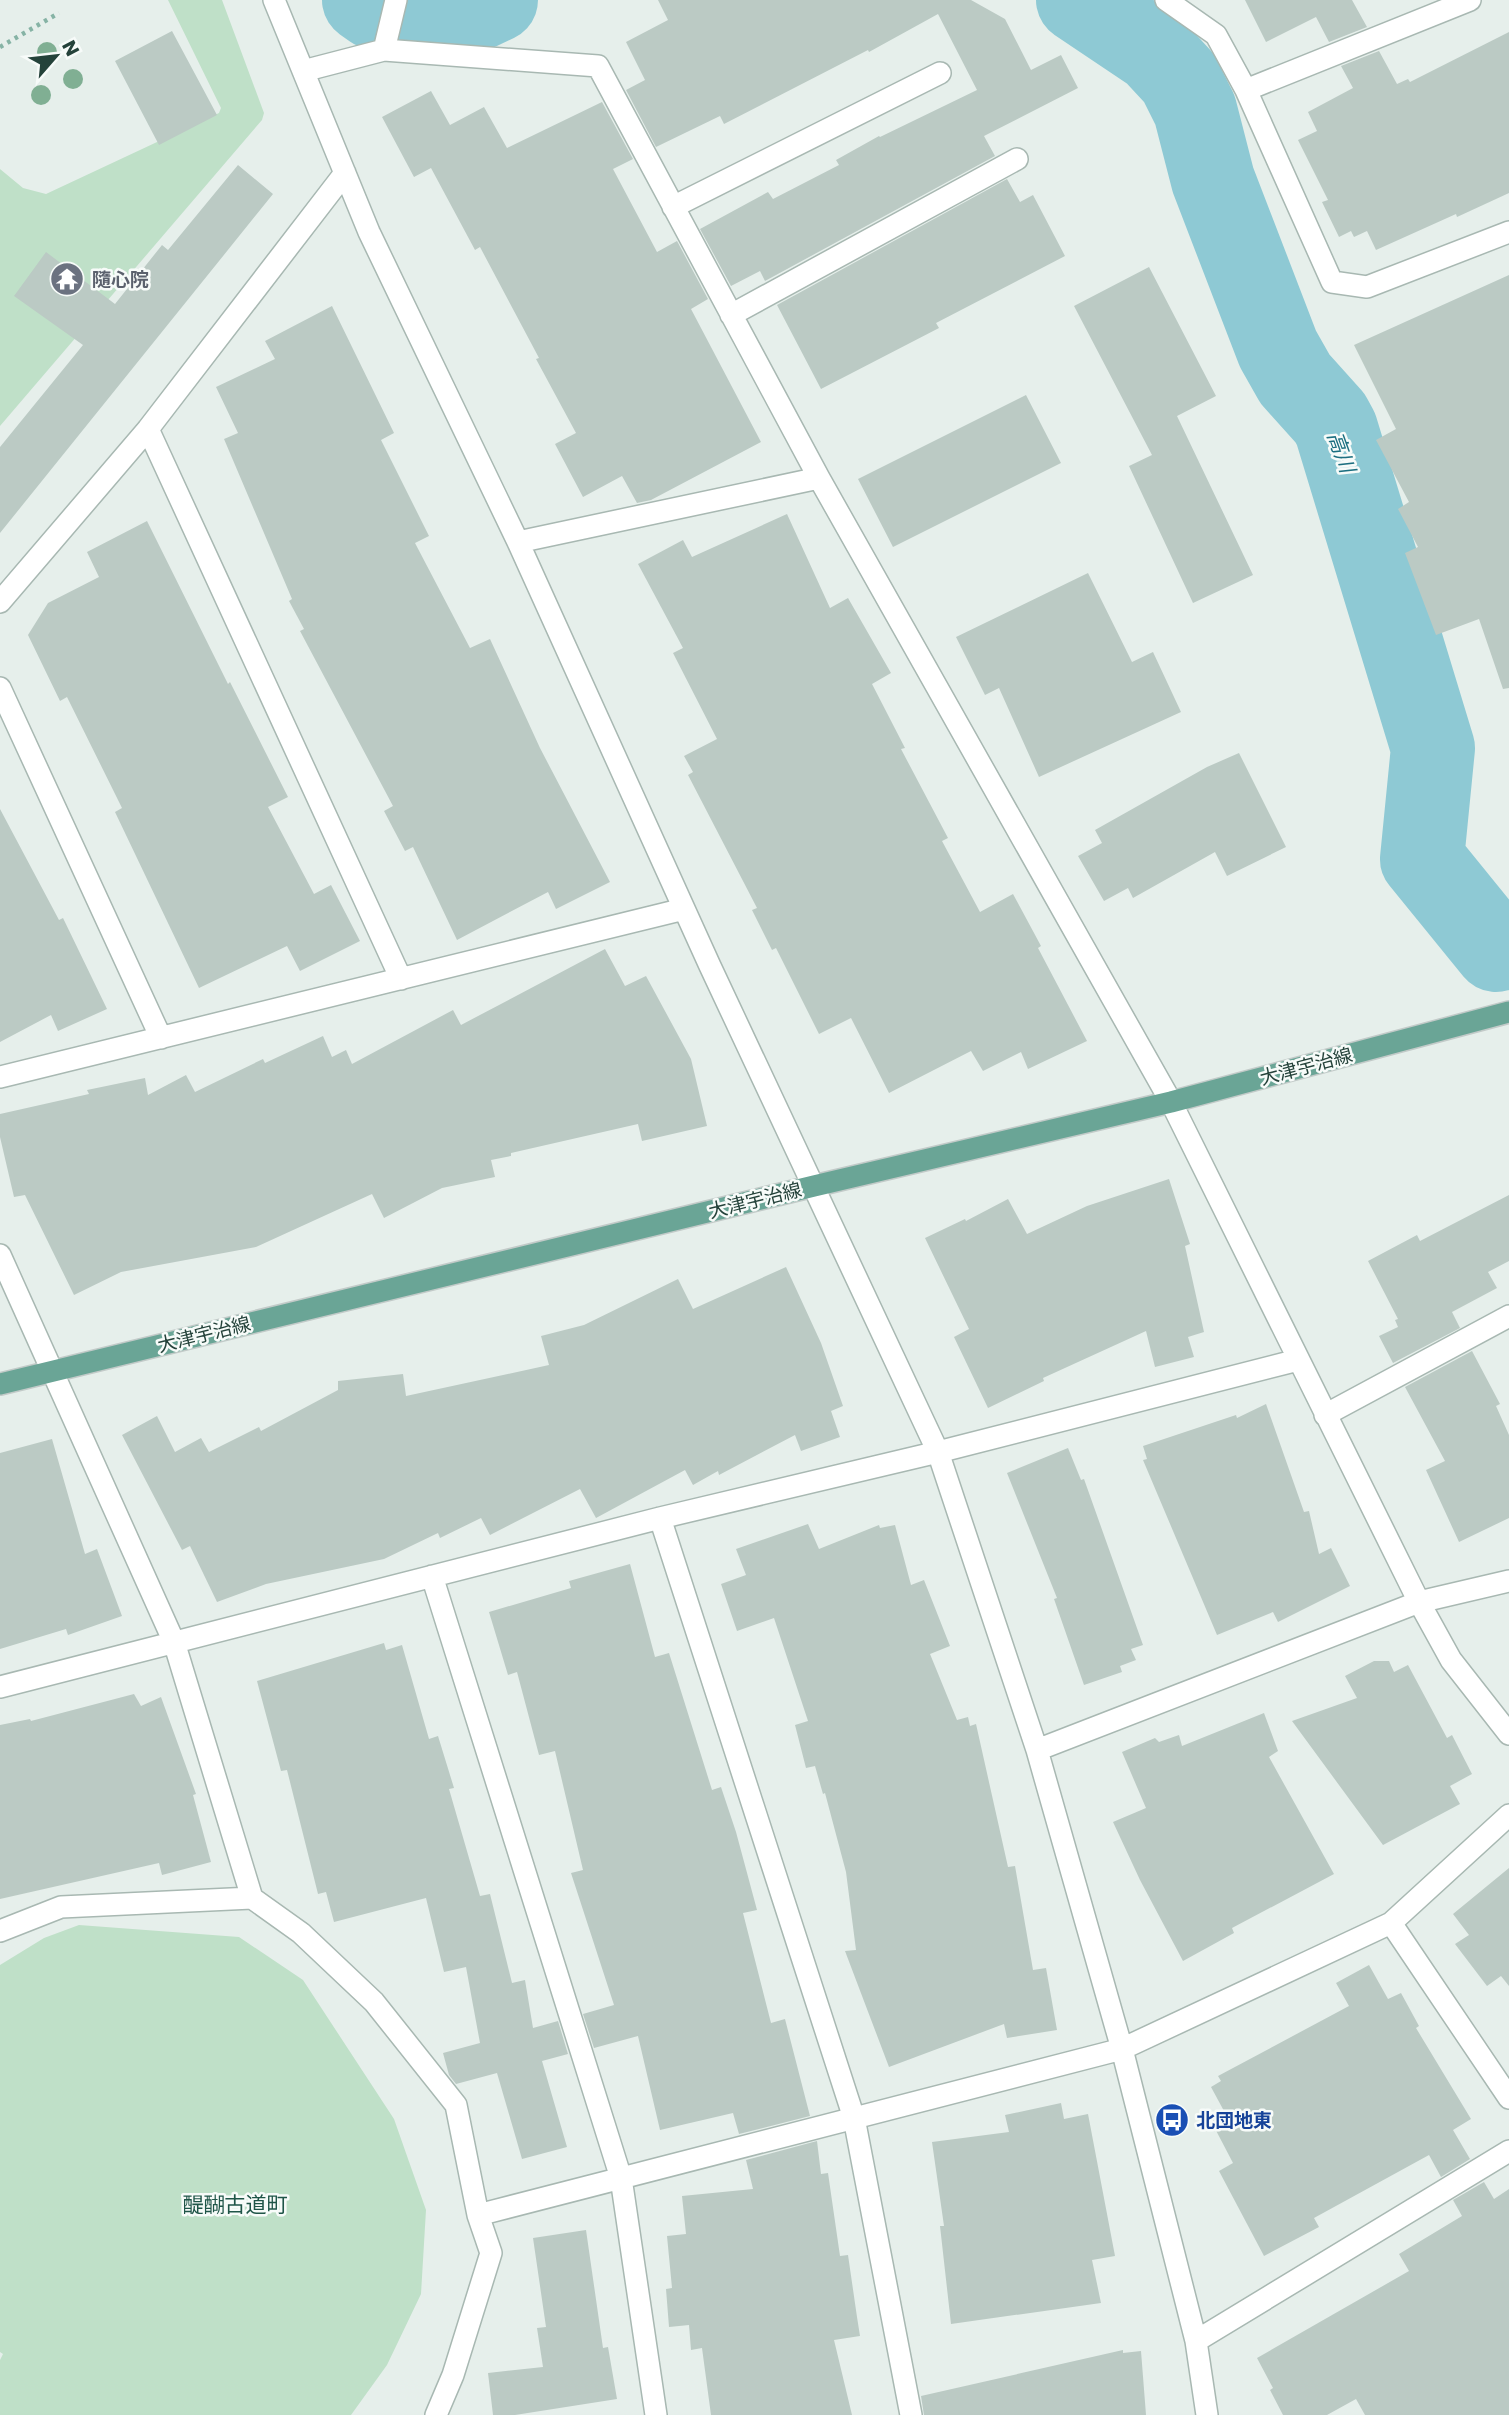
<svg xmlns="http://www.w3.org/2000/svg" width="1509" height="2415" font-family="Poppins,'Noto Sans JP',sans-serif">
<rect width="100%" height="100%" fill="#e6efeb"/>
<path fill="#bfe0c8" d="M 168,0 L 222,0 L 264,113 L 262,120 L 0,426 L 0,169 L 23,188 L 46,194 L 219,113 L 221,108 Z
M 79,1925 L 239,1937 L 303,1980 L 394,2119 L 426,2210 L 421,2294 L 387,2365 L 351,2415 L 0,2415 L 0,2360 L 3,2354 L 0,2352 L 0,1965 L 44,1938 Z"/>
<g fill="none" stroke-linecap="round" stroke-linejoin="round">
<path stroke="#8ec9d4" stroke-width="84" d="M 364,0 L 374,7 L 434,19 L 479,8 L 496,0
M 1078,0 L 1154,51 L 1179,78 L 1195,110 L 1213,180 L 1278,349 L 1295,379 L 1330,418 L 1336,429 L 1433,748 L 1422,859 L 1496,950"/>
</g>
<path fill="#bbcac4" d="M 658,0 L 971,0 L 1005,19 L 1031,70 L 1061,55 L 1078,88 L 984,136 L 995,156 L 765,281 L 760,271 L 731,286 L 700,229 L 768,192 L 773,199 L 839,165 L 836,160 L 879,136 L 880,137 L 977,90 L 938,14 L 869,52 L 868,50 L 724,124 L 720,116 L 656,147 L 626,90 L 645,80 L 626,42 L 668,20 Z
M 1245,0 L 1352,0 L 1367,27 L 1329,42 L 1316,17 L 1266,42 Z
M 172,31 L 217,115 L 159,145 L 115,61 Z
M 1509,32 L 1509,193 L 1457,217 L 1456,214 L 1376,250 L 1367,231 L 1354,237 L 1351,231 L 1339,237 L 1322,202 L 1328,200 L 1298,140 L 1317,131 L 1308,112 L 1353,88 L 1341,66 L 1379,51 L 1397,84 L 1408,79 L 1410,82 Z
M 431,91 L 450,125 L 484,107 L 507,148 L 602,102 L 633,159 L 613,169 L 657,252 L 677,241 L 708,299 L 691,309 L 761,442 L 651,500 L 637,503 L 622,476 L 583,497 L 555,444 L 576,433 L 536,359 L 539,358 L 480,247 L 475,250 L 431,168 L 414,177 L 382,117 Z
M 238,165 L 273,194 L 0,533 L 0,447 L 83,345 L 14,296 L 46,252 L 115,304 L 162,245 L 168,250 Z
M 1007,179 L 1020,202 L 1033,195 L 1065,256 L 936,323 L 939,328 L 821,389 L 777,305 Z
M 1149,267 L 1216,396 L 1177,416 L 1253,575 L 1193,603 L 1129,466 L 1152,455 L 1074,306 Z
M 1509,275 L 1509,688 L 1503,689 L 1479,619 L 1436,635 L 1405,553 L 1418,547 L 1398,509 L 1409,502 L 1376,440 L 1396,429 L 1354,345 Z
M 332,306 L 394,433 L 381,440 L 429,536 L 415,543 L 470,648 L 490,639 L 540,748 L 610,882 L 556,909 L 548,892 L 457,940 L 413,847 L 405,851 L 384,811 L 393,806 L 300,631 L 304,629 L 289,601 L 292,599 L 224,439 L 238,433 L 216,387 L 275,359 L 265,341 Z
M 1026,395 L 1061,463 L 893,547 L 858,479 Z
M 787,514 L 830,608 L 848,598 L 891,673 L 872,684 L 905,748 L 901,749 L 948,838 L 942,841 L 980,912 L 1013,894 L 1041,946 L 1038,948 L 1087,1041 L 1028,1069 L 1021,1052 L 983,1071 L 971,1051 L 889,1093 L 851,1018 L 819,1034 L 776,948 L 772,950 L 752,910 L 757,908 L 688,775 L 693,772 L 684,756 L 717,739 L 673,653 L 683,648 L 638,564 L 683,540 L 692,557 Z
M 147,521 L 228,684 L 230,682 L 288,797 L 268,807 L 314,894 L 331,885 L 360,941 L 300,971 L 287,946 L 199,988 L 115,812 L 122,808 L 67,697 L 60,701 L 28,635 L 48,603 L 99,577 L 87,552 Z
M 1088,573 L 1132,662 L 1153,652 L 1181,712 L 1039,777 L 999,688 L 985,695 L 956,637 Z
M 1239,753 L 1286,847 L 1227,876 L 1215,852 L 1133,898 L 1128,888 L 1104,901 L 1078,856 L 1102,843 L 1095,830 L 1207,767 Z
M 0,809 L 59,920 L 63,918 L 107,1009 L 58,1031 L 51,1015 L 0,1042 Z
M 605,949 L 625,986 L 646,976 L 691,1059 L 707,1126 L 642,1141 L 638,1124 L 511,1153 L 511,1156 L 491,1160 L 495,1177 L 442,1188 L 384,1218 L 372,1194 L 256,1247 L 121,1272 L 74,1295 L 25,1195 L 14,1197 L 0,1137 L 0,1114 L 89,1094 L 87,1090 L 145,1078 L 148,1095 L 186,1075 L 195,1092 L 263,1059 L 265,1063 L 323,1036 L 332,1057 L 346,1050 L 352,1064 L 453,1010 L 461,1025 Z
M 1169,1179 L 1190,1244 L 1185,1246 L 1204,1332 L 1188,1337 L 1194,1357 L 1155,1367 L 1146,1331 L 1043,1378 L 1044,1381 L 988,1408 L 954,1337 L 969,1329 L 925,1238 L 965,1219 L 966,1221 L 1008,1199 L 1027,1234 L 1087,1206 Z
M 1509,1195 L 1509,1261 L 1488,1272 L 1497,1288 L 1452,1312 L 1460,1328 L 1393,1363 L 1379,1336 L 1398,1327 L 1395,1320 L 1398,1319 L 1368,1261 L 1417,1235 L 1420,1241 Z
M 786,1267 L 821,1343 L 843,1406 L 831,1411 L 840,1437 L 801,1451 L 795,1435 L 719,1475 L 718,1471 L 693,1485 L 685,1470 L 596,1518 L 580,1489 L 490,1535 L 481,1518 L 440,1538 L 438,1533 L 384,1559 L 266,1584 L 217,1602 L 190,1546 L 182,1550 L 122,1435 L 157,1416 L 175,1452 L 201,1438 L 209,1452 L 259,1427 L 261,1431 L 338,1390 L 338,1381 L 403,1374 L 406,1396 L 549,1365 L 541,1336 L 584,1325 L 678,1279 L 693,1309 Z
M 1472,1351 L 1500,1404 L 1496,1406 L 1509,1435 L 1509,1518 L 1459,1542 L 1426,1470 L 1445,1461 L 1405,1387 Z
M 1266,1404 L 1304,1512 L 1309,1511 L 1319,1554 L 1331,1548 L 1350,1586 L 1278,1622 L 1273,1612 L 1217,1635 L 1143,1460 L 1147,1459 L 1143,1446 L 1236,1415 L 1237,1418 Z
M 52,1439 L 85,1554 L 97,1549 L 122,1616 L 68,1635 L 66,1629 L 0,1649 L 0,1453 Z
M 1068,1448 L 1081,1480 L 1084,1479 L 1143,1645 L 1131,1649 L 1136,1660 L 1120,1666 L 1122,1672 L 1084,1685 L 1054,1599 L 1057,1598 L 1007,1473 Z
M 808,1524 L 819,1549 L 879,1525 L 880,1528 L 895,1525 L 911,1585 L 924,1580 L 950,1646 L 930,1654 L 957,1720 L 968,1717 L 970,1726 L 976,1724 L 1008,1867 L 1015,1866 L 1033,1970 L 1046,1968 L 1057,2030 L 1007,2038 L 1004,2024 L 889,2067 L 845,1951 L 856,1950 L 846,1872 L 825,1793 L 823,1794 L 815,1766 L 806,1768 L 795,1725 L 808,1721 L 774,1618 L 737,1631 L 721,1584 L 746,1575 L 736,1549 Z
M 630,1564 L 655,1657 L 669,1653 L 712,1790 L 721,1787 L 736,1832 L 757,1910 L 743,1913 L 771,2023 L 785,2019 L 810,2116 L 739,2134 L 733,2113 L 660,2130 L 638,2036 L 594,2048 L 583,2014 L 614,2005 L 571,1873 L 583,1870 L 555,1751 L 539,1755 L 517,1672 L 508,1675 L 489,1612 L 571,1588 L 569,1581 Z
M 384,1643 L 386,1650 L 402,1645 L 429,1739 L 438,1736 L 454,1788 L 449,1789 L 480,1896 L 490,1894 L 512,1983 L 525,1980 L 533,2028 L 558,2021 L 568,2054 L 542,2061 L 567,2147 L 522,2159 L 497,2073 L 456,2084 L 449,2075 L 443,2053 L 480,2043 L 466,1967 L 444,1972 L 426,1898 L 334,1922 L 326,1892 L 318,1894 L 287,1770 L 281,1771 L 257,1681 Z
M 1374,1661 L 1389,1661 L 1394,1672 L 1408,1665 L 1447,1738 L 1452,1735 L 1472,1774 L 1450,1786 L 1460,1804 L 1383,1845 L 1292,1721 L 1357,1698 L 1345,1676 Z
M 134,1694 L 141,1706 L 161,1697 L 196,1794 L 193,1795 L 211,1862 L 162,1875 L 159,1863 L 0,1899 L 0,1725 L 30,1719 L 31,1721 Z
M 1264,1713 L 1278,1751 L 1269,1757 L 1334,1874 L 1232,1928 L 1234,1933 L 1183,1961 L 1140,1880 L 1113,1822 L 1146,1808 L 1122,1752 L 1155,1738 L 1159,1742 L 1179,1735 L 1182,1746 Z
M 1509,1868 L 1509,1986 L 1501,1976 L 1487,1986 L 1455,1944 L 1469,1935 L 1453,1914 Z
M 1369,1965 L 1388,1999 L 1401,1993 L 1419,2026 L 1416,2028 L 1471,2119 L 1453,2130 L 1470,2159 L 1441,2177 L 1429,2155 L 1314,2218 L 1319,2227 L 1264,2256 L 1219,2171 L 1233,2163 L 1210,2119 L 1224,2111 L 1211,2087 L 1221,2081 L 1218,2076 L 1349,2006 L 1336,1983 Z
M 1061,2103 L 1064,2119 L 1088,2114 L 1115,2256 L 1092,2260 L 1101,2303 L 951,2324 L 940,2226 L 944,2226 L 932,2142 L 1009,2132 L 1005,2115 Z
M 817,2141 L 821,2174 L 828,2173 L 840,2256 L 848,2255 L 857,2317 L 860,2336 L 834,2340 L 852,2415 L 711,2415 L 702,2348 L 691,2350 L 689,2325 L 669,2327 L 666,2289 L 672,2288 L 667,2236 L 686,2234 L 682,2196 L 753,2189 L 746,2160 Z
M 1484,2182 L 1494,2199 L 1509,2189 L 1509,2415 L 1365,2415 L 1356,2399 L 1327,2415 L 1283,2415 L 1270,2390 L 1273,2388 L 1257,2358 L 1409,2271 L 1399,2254 L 1462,2216 L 1453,2200 Z
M 586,2230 L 603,2348 L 608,2347 L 617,2399 L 515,2415 L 493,2415 L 488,2373 L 543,2367 L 537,2328 L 546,2327 L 533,2238 Z
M 1123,2350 L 1123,2353 L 1141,2351 L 1146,2415 L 924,2415 L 921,2396 Z"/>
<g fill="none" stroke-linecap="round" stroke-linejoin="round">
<g stroke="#a8b8b2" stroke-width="24">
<path id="minor" d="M 274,0 L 369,232 L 518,542 L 710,966 L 938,1452 L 1037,1750 L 1122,2049 L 1196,2341 L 1207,2415
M 1166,0 L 1216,35 L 1246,90 L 1332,282 L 1367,287 L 1509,232
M 384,50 L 396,0
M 303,71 L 384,50 L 598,66 L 819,478 L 1171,1102 L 1419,1602 L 1451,1660 L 1509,1734
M 1246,90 L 1470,0
M 673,207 L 940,73
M 731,315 L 1017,159
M 148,429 L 401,979
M 518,542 L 819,478
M 0,602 L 148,429 L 345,173
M 0,688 L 161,1038
M 0,1077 L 684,909
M 0,1255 L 174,1642 L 252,1898
M 1325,1415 L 1509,1316
M 660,1518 L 854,2118 L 911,2415
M 432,1576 L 621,2178 L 656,2415
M 0,1687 L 660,1518 L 938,1452 L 1298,1360
M 1037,1750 L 1419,1602 L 1509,1581
M 1391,1923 L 1509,2098
M 0,1931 L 61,1907 L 252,1898 L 301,1933 L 374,2002 L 456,2105 L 478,2215 L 491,2253 L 453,2375 L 436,2415
M 478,2215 L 1122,2049 L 1391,1923 L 1509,1815
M 1196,2341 L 1509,2151"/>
</g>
<g stroke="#c2cac8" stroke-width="24">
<path id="major" d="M 0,1384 L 814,1186 L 1171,1102 L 1509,1012"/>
</g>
<path stroke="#86b3a5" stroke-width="4.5" stroke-dasharray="3.5 5" stroke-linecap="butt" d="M 0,47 L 59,13
M 64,53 L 65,53"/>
<use href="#minor" stroke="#fff" stroke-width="21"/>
<use href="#major" stroke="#6aa596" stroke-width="21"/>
</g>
<g fill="#80af93">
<circle cx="47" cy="52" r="10"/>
<circle cx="73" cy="79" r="10"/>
<circle cx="41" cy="95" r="10"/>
</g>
<defs>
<g id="temple-disc" transform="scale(1.75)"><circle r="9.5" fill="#6b7280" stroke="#f7fbf9"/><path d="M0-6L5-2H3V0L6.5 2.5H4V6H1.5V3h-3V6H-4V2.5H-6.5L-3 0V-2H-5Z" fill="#fff"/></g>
<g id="bus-disc" transform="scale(1.75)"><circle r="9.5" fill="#1a4fb4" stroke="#f7fbf9"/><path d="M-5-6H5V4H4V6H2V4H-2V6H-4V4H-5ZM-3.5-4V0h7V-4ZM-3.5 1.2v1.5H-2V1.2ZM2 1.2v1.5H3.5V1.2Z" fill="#fff"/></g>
</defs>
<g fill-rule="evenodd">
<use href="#temple-disc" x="67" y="279"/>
<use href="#bus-disc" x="1172" y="2120"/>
</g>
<g text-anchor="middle" stroke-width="5" stroke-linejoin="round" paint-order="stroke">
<g font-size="19" font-weight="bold" fill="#5b616d" stroke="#f7fbf9" text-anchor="start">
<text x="92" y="286">隨心院</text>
</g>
<g font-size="19" fill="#24423a" stroke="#f7fbf9">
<text transform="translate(1306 1066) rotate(-15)" y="7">大津宇治線</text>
<text transform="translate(755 1200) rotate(-14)" y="7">大津宇治線</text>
<text transform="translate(204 1334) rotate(-14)" y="7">大津宇治線</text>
</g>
<g font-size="19" font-weight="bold" fill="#164399" stroke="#f7fbf9" text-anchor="start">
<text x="1196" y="2127">北団地東</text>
</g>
<g font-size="21" font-style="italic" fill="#1c6f80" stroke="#f7fbf9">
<text transform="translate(1341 452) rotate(70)" y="7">高川</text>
</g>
<g font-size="21" fill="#1f5548" stroke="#f7fbf9">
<text x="235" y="2212">醍醐古道町</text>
</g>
</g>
<g transform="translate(56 56) rotate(62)" stroke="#f7fbf9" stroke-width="5" paint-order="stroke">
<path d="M0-5L12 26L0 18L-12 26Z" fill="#24423a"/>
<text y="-10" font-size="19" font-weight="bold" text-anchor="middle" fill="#24423a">N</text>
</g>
</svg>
